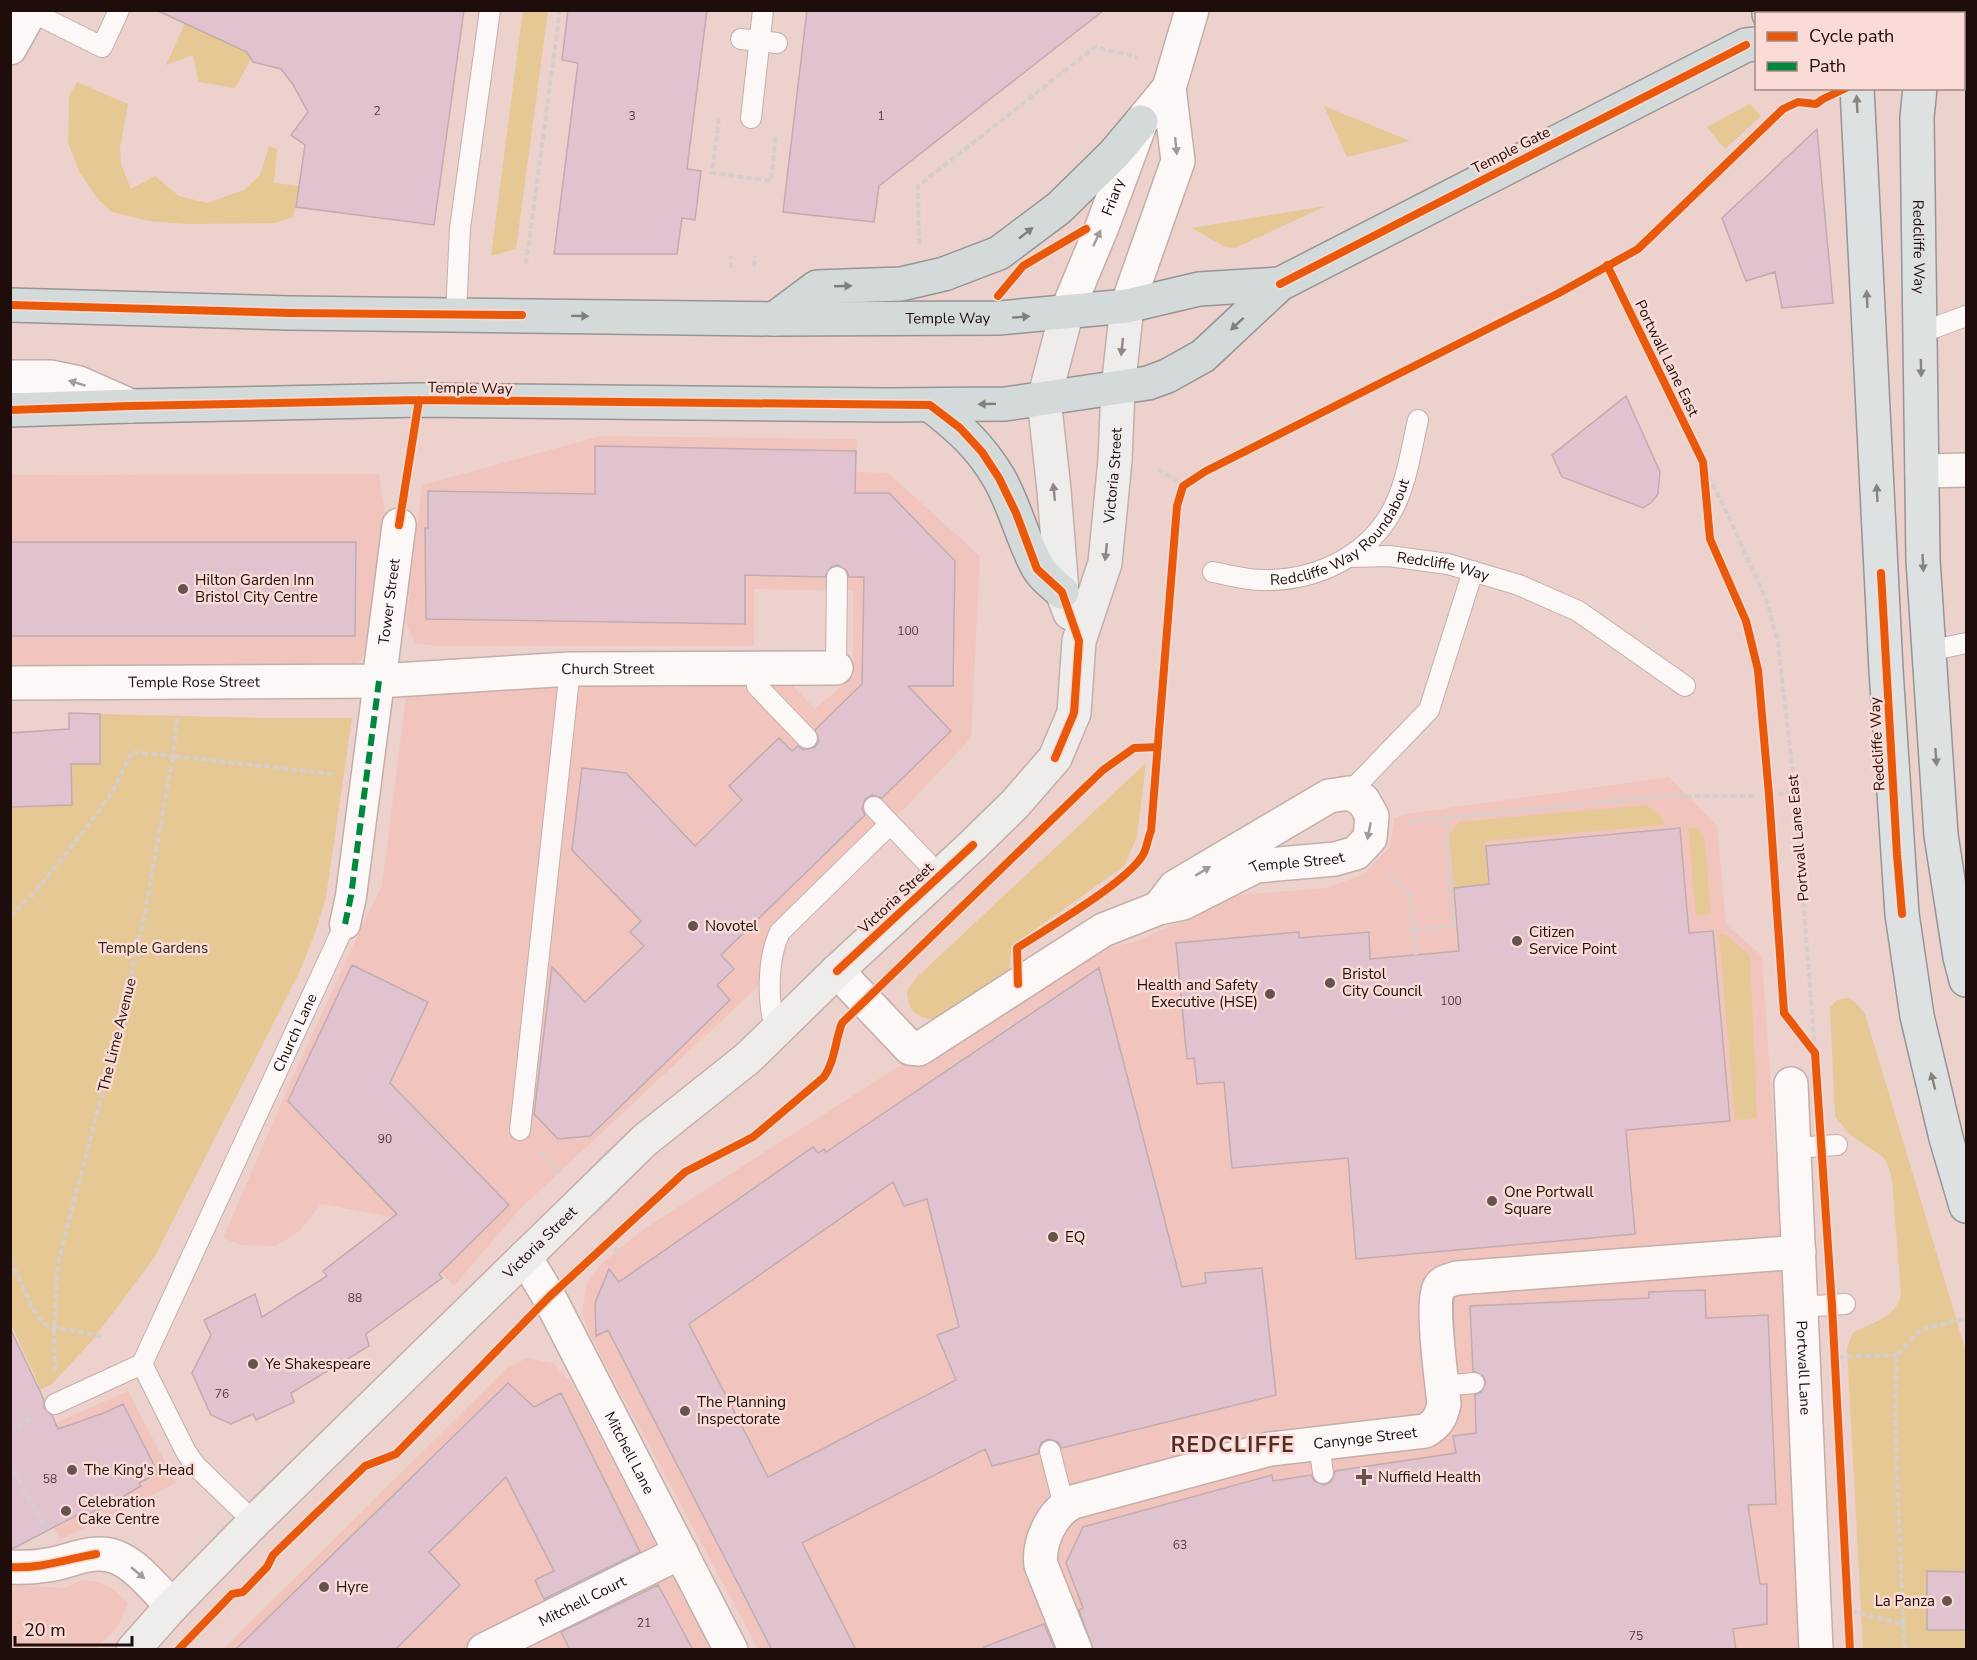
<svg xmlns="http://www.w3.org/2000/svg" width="1977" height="1660" font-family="'Nunito Sans',sans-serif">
<rect width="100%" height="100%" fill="#edd1cc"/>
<path fill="#f1c5bd" d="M 601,436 L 857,439 L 855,472 L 888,473 L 980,556 L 971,738 L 904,809 L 773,931 L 765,980 L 520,1209 L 454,1286 L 392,1217 L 321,1204 L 300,1231 L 276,1246 L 241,1245 L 223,1238 L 287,1090 L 360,930 L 382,886 L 406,696 L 579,683 L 793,686 L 815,709 L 853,676 L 853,591 L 754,589 L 754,646 L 436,646 L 415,643 L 406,624 L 422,485 Z
M 379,474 L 385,515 L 368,639 L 362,659 L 352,668 L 11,668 L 11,475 Z
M 1669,777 L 1717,826 L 1726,924 L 1762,956 L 1786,1311 L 1802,1649 L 758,1649 L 590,1335 L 582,1313 L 587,1284 L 602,1263 L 644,1229 L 901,1065 L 1079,955 L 1137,941 L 1238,895 L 1327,888 L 1364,874 L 1390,846 L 1394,818 L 1406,814 Z
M 527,1358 L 553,1363 L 573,1385 L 710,1649 L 222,1650 L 507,1368 Z
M 128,1391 L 176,1483 L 60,1540 L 12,1442 Z
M 82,1580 L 99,1582 L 112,1588 L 128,1603 L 118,1626 L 96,1649 L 11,1649 L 11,1585 L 64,1588 Z"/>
<path fill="#e5c893" d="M 523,10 L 548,11 L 516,249 L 491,256 Z
M 185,23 L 246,51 L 251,59 L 235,88 L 199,82 L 193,55 L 166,65 Z
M 77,82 L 128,104 L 120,148 L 121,164 L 131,189 L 155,176 L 179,196 L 207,203 L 244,190 L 260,175 L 269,146 L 277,149 L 274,183 L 299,186 L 293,217 L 275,223 L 187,224 L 149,221 L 112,212 L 97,198 L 80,173 L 68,143 L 69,96 Z
M 1750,104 L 1761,116 L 1725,149 L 1707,127 Z
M 1324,106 L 1410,141 L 1347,157 Z
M 1326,206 L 1235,248 L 1225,247 L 1191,228 Z
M 100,714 L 268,718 L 352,718 L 326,897 L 315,933 L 300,971 L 154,1258 L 91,1342 L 52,1384 L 40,1390 L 38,1386 L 39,1385 L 11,1324 L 11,807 L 72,805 L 71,764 L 100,763 Z
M 1146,763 L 1137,837 L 1124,866 L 1012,946 L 1008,978 L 942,1019 C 920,1021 907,1013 907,990 L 917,977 Z
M 1647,805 L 1663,819 L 1664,825 L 1485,841 L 1489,884 L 1454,888 L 1449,835 L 1459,822 Z
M 1694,827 L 1704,835 L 1711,914 L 1696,915 L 1688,828 Z
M 1724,934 L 1750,955 L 1757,1118 L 1735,1120 L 1719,935 Z
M 1847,998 L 1855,1002 L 1865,1014 L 1966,1352 L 1966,1649 L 1863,1649 L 1847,1348 L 1853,1333 C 1873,1321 1896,1319 1901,1294 L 1892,1180 L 1888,1165 L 1883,1157 L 1850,1135 L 1835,1116 L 1830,1008 L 1837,1000 Z"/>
<path fill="#e1c3d0" stroke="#bfacaf" stroke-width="1.5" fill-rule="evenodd" d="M 156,10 L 464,10 L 434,225 L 296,207 L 305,145 L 291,135 L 308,112 L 292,83 L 281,69 L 253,62 L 247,52 Z
M 568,10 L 707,10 L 687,169 L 701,171 L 695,220 L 682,218 L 677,254 L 554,254 L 578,63 L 562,60 Z
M 807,10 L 1104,10 L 879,186 L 874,222 L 783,212 Z
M 1817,129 L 1833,303 L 1782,308 L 1775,272 L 1746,281 L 1722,218 Z
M 1626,396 L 1660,472 L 1658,494 L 1652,502 L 1643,508 L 1562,477 L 1552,455 Z
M 595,446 L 856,451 L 855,493 L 889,493 L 955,561 L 953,686 L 908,686 L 951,731 L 882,798 L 872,795 L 865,799 L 862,809 L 865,815 L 721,955 L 734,969 L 717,985 L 730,1000 L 590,1136 L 558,1139 L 534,1114 L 552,967 L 585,1002 L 644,946 L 630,932 L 641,921 L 572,850 L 582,768 L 626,773 L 695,846 L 742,800 L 729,786 L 779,738 L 792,751 L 798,746 L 804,750 L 815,747 L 819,741 L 815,730 L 862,684 L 864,577 L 849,577 L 847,571 L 838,565 L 831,567 L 825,577 L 745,575 L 745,624 L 426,619 L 425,528 L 428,528 L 428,491 L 595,494 Z
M 10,542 L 356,542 L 355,636 L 10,636 Z
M 69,713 L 100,714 L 100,764 L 71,764 L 72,805 L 10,807 L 10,733 L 69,729 Z
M 1680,828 L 1689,933 L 1713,931 L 1730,1121 L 1626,1130 L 1635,1234 L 1356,1259 L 1348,1158 L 1232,1168 L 1224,1082 L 1197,1084 L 1194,1058 L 1187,1059 L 1176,943 L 1299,932 L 1299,938 L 1369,932 L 1370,959 L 1459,951 L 1454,888 L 1489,884 L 1486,846 Z
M 352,965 L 428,1002 L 390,1083 L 509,1205 L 439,1274 L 442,1278 L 366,1334 L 369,1346 L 291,1393 L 294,1402 L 256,1420 L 253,1414 L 231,1424 L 211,1415 L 192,1373 L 211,1335 L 204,1320 L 255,1294 L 262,1317 L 327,1276 L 323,1271 L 397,1214 L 288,1101 Z
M 1099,968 L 1182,1287 L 1206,1283 L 1205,1273 L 1262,1268 L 1276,1395 L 1062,1448 L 1058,1442 L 1048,1439 L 1041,1443 L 1038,1454 L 992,1466 L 985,1449 L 802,1543 L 856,1650 L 772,1650 L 608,1330 L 596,1336 L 595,1303 L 609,1269 L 619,1282 L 813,1147 L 818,1153 L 824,1149 L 826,1152 ZM 893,1182 L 904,1206 L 927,1199 L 959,1327 L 937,1335 L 956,1380 L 768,1477 L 689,1324 Z
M 1705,1290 L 1706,1318 L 1768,1315 L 1776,1504 L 1748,1505 L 1760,1584 L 1767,1584 L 1767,1624 L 1733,1629 L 1736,1650 L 1093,1650 L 1079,1610 L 1083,1608 L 1066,1563 L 1083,1527 L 1272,1475 L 1273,1481 L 1311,1475 L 1314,1481 L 1324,1485 L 1331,1482 L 1335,1471 L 1456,1453 L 1453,1436 L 1476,1433 L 1475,1395 L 1481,1392 L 1486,1382 L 1483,1376 L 1473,1371 L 1470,1306 L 1649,1298 L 1649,1292 Z
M 10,1328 L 44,1400 L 44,1408 L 52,1415 L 58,1429 L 104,1413 L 123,1404 L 158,1473 L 139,1483 L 141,1486 L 107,1506 L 86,1515 L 81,1513 L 14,1548 L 10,1548 Z
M 508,1383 L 534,1407 L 561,1393 L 640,1552 L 544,1599 L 535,1580 L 554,1571 L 506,1477 L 429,1552 L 460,1585 L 395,1650 L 235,1650 Z
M 1927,1571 L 1966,1572 L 1966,1630 L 1927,1630 Z
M 658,1585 L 693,1650 L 570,1650 L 561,1632 Z
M 1044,1624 L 1055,1650 L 984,1650 L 984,1647 Z"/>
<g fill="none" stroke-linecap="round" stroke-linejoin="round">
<g stroke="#c4aeaa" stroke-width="22">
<g id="service">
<path d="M 30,11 L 102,47 L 119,10"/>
<path d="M 741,39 L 777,43"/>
<path d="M 751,118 L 763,10"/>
<path d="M 456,314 L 460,228 L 490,10"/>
<path d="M 1920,333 L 1966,316"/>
<path id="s1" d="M 1350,557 L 1389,556 L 1448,564 L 1519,585 L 1578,611 L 1685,686"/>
<path id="s2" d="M 1213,572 C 1229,575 1246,580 1263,580 C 1315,581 1368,557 1393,509 C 1407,482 1411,450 1418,420"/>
<path d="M 1929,651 L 1966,643"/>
<path d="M 757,668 L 757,686 L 807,738"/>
<path d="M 836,668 L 837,577"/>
<path d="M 1349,793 L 1429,710 L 1473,571"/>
<path d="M 874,807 L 940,876"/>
<path d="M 776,1030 C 767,1003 767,958 780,932 L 890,824"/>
<path d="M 520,1130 L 570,669"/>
<path d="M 1794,1148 L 1837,1145"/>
<path d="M 1801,1307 L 1845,1304"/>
<path d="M 1443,1386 L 1474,1383"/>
<path d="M 55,1404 L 142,1364"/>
<path d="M 1319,1444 L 1323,1473"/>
<path d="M 1050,1451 L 1064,1506"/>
<path id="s3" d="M 254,1522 L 196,1466 L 186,1452 L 142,1364 L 345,924"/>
</g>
</g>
<g stroke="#c4aeaa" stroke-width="33">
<path id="pedestrian" d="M 345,924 L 351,896 L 379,681"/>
</g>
<g stroke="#c4aeaa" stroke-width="36">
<g id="minor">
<path d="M 10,48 L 31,10"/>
<path d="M 1127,306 L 1178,161 L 1169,88"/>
<path id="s4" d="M 1067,311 L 1102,227 L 1141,122 L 1169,88 L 1192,10"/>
<path d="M 10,377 L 50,377 L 79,383 L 131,406"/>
<path d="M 1922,471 L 1966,470"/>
<path id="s5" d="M 379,681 L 399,525"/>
<path id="s6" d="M 10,683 L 379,681 L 570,669 L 836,668"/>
<path id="s7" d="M 837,971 L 910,1048 L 919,1049 L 1103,930 L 1159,908 L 1183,903 L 1256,866 L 1335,859 L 1356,853 L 1370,838 L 1372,816 L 1363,800 L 1349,793 L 1329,796 L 1175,887 L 1159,908"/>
<path id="s8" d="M 1791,1084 L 1816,1650"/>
<path id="s9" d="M 525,1257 L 549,1297 L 731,1650"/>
<path d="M 10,1567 C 23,1568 35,1567 48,1565 C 70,1562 93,1548 116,1557 C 136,1564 157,1591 172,1606"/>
<path id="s10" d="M 484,1650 L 681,1552"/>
<path id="s11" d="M 1075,1650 L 1041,1565 C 1038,1542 1052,1512 1073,1502 L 1270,1449 L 1425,1431 C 1437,1424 1441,1418 1444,1404 C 1442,1383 1430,1300 1440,1286 C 1444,1281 1451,1280 1457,1278 L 1799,1252"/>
</g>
</g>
<g stroke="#c4aeaa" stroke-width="36">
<g id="secondary">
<path d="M 1067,311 L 1044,399 L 1054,490 L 1062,592 L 1070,613"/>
<path id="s12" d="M 133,1650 L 172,1606 L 254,1522 L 525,1257 L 645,1140 L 748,1058 L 837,971 L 973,845 L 1015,804 L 1055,758 L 1074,713 L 1079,641 L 1105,563 L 1115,460 L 1118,389 L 1127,306"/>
</g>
</g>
<g stroke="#969494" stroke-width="36">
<g id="primary">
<path d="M 1929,14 L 1929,10"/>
<path d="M 1857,88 L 1886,670 L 1902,914 L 1917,1016 L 1946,1138 L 1966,1206"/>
<path id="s13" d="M 1920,88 L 1917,117 L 1923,560 L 1941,835 L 1960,957 L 1966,980"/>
</g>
</g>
<g stroke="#969494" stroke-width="36">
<g id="trunk">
<path d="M 1769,14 L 1771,10"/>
<path d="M 1862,14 L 1866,10"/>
<path id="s14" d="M 10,305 L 290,313 L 774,319 L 999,318 L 1127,306 L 1199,289 L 1280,284"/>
<path d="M 774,319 L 817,287 L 901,284 L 944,274 L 999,253 L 1059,208 L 1114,154 L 1141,122"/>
<path d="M 930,405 C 959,427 980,446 999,478 C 1015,506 1022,538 1037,566 C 1042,576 1054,585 1062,592"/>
<path d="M 10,410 L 131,406 L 419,400 L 887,405 L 1005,404 L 1148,383 L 1167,376 L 1203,356 L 1280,284 L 1746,45 L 1756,44"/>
</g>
</g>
<path stroke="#d5cecc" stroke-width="4" stroke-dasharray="6 3" stroke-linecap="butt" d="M 719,118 L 712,173 L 771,181 L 776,136
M 919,244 L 918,186 L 1095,47 L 1137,57
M 526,264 L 560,10
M 1607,265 L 1734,528 L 1768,604 L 1778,643 L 1795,792 L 1815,1053
M 754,267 L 755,256
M 731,268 L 731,256
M 1158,469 L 1183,486
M 405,489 L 414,437
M 1778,794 L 1795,792
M 1408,822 L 1663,796 L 1757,796
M 1387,873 L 1410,894 L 1416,955
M 10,916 L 35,893 L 88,825 L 113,791 L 132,752 L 173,756 L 177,718
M 1414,929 L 1453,926 L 1444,818
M 541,1152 L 560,1173
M 615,1248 L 620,1253
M 10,1260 L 37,1317 L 48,1326 L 97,1335 L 103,1338
M 1838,1357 L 1897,1355
M 55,1371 L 54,1328 L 58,1263 L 117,1037 L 144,918 L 173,756 L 333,774
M 10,1431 L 31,1419
M 10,1464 L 45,1528
M 1851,1611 L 1903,1624 L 1905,1650
M 1903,1624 L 1895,1412 L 1897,1355 L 1920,1330 L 1966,1318"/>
<use href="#service" stroke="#fcf8f7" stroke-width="20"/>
<use href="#pedestrian" stroke="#fcf8f7" stroke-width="30"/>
<use href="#minor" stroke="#fcf8f7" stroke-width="33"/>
<use href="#secondary" stroke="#eeedec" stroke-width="33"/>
<use href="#primary" stroke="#dee1e2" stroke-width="33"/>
<use href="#trunk" stroke="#d4dada" stroke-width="33"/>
<path stroke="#00873e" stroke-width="6" stroke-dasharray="12 6" stroke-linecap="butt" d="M 345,924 L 351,896 L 379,681"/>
<g stroke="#fadbd5" stroke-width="11">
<path id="cycleway" d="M 1607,265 L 1703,462 L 1710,539 L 1746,621 L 1758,670 L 1769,795 L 1784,1013 L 1815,1053 L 1832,1306 L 1850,1650
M 1280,284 L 1746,45
M 998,296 L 1023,266 L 1086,229
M 10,305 L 290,313 L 522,315
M 10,410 L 131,406 L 419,400 L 930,405 L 960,428 L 982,452 L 999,478 L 1016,513 L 1037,569 L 1062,592 L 1079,641 L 1074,713 L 1055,758
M 399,525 L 419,400
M 1881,573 L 1897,855 L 1902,914
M 837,971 L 973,845
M 1018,984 L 1017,948 C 1046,929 1130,881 1144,853 C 1147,846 1148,838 1151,831 L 1177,506 L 1183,486 L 1206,471 L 1559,293 L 1638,249 L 1783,109 L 1798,102 L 1816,104 L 1823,99 L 1846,88
M 10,1567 C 41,1569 67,1559 96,1554
M 178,1650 L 232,1594 L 243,1592 L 267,1567 L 273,1555 L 365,1466 L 396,1454 L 549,1297 L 685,1172 L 753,1137 L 824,1077 C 835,1061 835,1041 842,1023 L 1103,770 L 1134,748 L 1158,747"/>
</g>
<use href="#cycleway" stroke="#e8590c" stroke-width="8"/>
</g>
<defs><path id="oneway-solid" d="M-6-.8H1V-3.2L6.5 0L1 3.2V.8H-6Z" transform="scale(1.5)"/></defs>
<g fill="#888281">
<use href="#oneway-solid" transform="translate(1857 104) rotate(-93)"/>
<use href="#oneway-solid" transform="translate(1867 299) rotate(-93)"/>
<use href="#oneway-solid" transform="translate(1921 368) rotate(89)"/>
<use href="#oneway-solid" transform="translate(1877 493) rotate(-93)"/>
<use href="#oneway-solid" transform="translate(1923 563) rotate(87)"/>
<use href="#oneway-solid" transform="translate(1936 757) rotate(86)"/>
<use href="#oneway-solid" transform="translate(1933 1081) rotate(-104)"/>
</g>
<g fill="#a39a98">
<use href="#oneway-solid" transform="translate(1176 146) rotate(84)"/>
<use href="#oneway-solid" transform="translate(1097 238) rotate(-65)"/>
<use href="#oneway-solid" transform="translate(77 383) rotate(-163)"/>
<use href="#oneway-solid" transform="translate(1369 831) rotate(101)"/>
<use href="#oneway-solid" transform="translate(1203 871) rotate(-31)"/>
<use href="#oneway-solid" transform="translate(138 1573) rotate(40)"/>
</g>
<g fill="#827e7c">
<use href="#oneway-solid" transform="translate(1026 233) rotate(-38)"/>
<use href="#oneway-solid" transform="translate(843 286) rotate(-2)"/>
<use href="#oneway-solid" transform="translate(580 316) rotate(1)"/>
<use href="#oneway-solid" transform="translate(1021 317) rotate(-4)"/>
<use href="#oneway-solid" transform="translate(1237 324) rotate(137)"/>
<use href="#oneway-solid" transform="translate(987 404) rotate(179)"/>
</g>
<g fill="#908886">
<use href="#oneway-solid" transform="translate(1122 347) rotate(96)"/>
<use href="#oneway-solid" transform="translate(1054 492) rotate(-96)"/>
<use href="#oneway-solid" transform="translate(1106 552) rotate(96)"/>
</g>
<g fill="#66524e" stroke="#fadbd5" stroke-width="2">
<circle cx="183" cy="589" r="6"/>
<circle cx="693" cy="926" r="6"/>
<circle cx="1517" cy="941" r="6"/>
<circle cx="1330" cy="983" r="6"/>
<circle cx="1270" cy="994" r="6"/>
<circle cx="1492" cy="1201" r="6"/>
<circle cx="1053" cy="1237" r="6"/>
<circle cx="253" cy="1364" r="6"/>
<circle cx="685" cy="1411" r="6"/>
<circle cx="72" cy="1470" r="6"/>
<path d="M1361 1468h6v6h6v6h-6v6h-6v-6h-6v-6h6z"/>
<circle cx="66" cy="1511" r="6"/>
<circle cx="324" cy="1587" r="6"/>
<circle cx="1947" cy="1601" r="6"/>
</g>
<g text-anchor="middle" stroke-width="5" stroke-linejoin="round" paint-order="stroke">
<g font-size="12" fill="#4f3a3c">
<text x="377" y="115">2</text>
<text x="632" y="120">3</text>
<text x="881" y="120">1</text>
<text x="908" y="635">100</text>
<text x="1451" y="1005">100</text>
<text x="385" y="1143">90</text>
<text x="355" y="1302">88</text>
<text x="222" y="1398">76</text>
<text x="50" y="1483">58</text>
<text x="1180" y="1549">63</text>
<text x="644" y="1627">21</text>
<text x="1636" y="1640">75</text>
</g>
<g font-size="15" fill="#1e0d0a" stroke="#fadbd5">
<text transform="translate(1511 150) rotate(-27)" y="5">Temple Gate</text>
<text dy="5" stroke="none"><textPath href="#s4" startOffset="123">Friary</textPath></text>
<text dy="5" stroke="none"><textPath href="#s13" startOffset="159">Redcliffe Way</textPath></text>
<text dy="5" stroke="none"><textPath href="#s14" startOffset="938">Temple Way</textPath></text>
<text transform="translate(1667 358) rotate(64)" y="5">Portwall Lane East</text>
<text transform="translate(470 388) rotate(1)" y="5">Temple Way</text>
<text dy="5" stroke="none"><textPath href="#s12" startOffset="1575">Victoria Street</textPath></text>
<text dy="5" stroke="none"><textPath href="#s2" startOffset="148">Redcliffe Way Roundabout</textPath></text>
<text dy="5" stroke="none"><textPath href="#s1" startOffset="94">Redcliffe Way</textPath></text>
<text dy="5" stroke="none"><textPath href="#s5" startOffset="80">Tower Street</textPath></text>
<text dy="5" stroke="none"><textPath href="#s6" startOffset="598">Church Street</textPath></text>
<text dy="5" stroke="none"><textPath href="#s6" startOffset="184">Temple Rose Street</textPath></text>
<text transform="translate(1877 744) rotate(-93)" y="5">Redcliffe Way</text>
<text transform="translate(1798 838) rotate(-95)" y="5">Portwall Lane East</text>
<text dy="5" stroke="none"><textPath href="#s7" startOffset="542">Temple Street</textPath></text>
<text transform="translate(896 898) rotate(-43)" y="5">Victoria Street</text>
<text dy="5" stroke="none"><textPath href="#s3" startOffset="561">Church Lane</textPath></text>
<text transform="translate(117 1035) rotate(-76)" y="5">The Lime Avenue</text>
<text dy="5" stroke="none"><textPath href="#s12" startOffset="576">Victoria Street</textPath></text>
<text dy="5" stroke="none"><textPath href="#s8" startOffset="284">Portwall Lane</textPath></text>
<text dy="5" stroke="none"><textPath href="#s11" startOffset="466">Canynge Street</textPath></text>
<text dy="5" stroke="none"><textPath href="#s9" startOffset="222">Mitchell Lane</textPath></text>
<text dy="5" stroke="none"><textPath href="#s10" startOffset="110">Mitchell Court</textPath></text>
</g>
<g font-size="15" fill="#1e0d0a" stroke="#fadbd5" text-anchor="start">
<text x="195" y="585">Hilton Garden Inn<tspan x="195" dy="17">Bristol City Centre</tspan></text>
<text x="705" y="931">Novotel</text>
<text x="1529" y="937">Citizen<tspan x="1529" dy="17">Service Point</tspan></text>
<text x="1342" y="979">Bristol<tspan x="1342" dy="17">City Council</tspan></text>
<text x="1258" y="990" text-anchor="end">Health and Safety<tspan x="1258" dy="17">Executive (HSE)</tspan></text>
<text x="1504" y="1197">One Portwall<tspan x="1504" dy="17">Square</tspan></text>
<text x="1065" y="1242">EQ</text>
<text x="265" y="1369">Ye Shakespeare</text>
<text x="697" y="1407">The Planning<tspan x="697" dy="17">Inspectorate</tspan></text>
<text x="84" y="1475">The King's Head</text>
<text x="1378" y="1482">Nuffield Health</text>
<text x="78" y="1507">Celebration<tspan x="78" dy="17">Cake Centre</tspan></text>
<text x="336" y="1592">Hyre</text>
<text x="1935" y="1606" text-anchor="end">La Panza</text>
</g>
<g font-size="15" fill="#322a16" stroke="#fadbd5">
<text x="153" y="953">Temple Gardens</text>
</g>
<g font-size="21" font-weight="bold" letter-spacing="1.5" fill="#542d26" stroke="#fadbd5">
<text x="1233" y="1452">REDCLIFFE</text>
</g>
</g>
<rect width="1977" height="1660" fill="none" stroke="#1e0d0a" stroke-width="24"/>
<rect x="1755" y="12" width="210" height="78" fill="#fadbd5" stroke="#a28984" stroke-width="1.5"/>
<rect x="1767" y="32" width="30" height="9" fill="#e8590c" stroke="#a28984" stroke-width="1.5"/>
<text x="1809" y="42" font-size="18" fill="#1e0d0a">Cycle path</text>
<rect x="1767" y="62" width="30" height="9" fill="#00873e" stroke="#a28984" stroke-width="1.5"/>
<text x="1809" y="72" font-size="18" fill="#1e0d0a">Path</text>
<path d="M15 1636v9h117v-9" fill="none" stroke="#1e0d0a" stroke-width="3"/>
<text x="24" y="1636" font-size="18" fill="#1e0d0a" stroke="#fadbd5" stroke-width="4.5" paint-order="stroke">20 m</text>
</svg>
